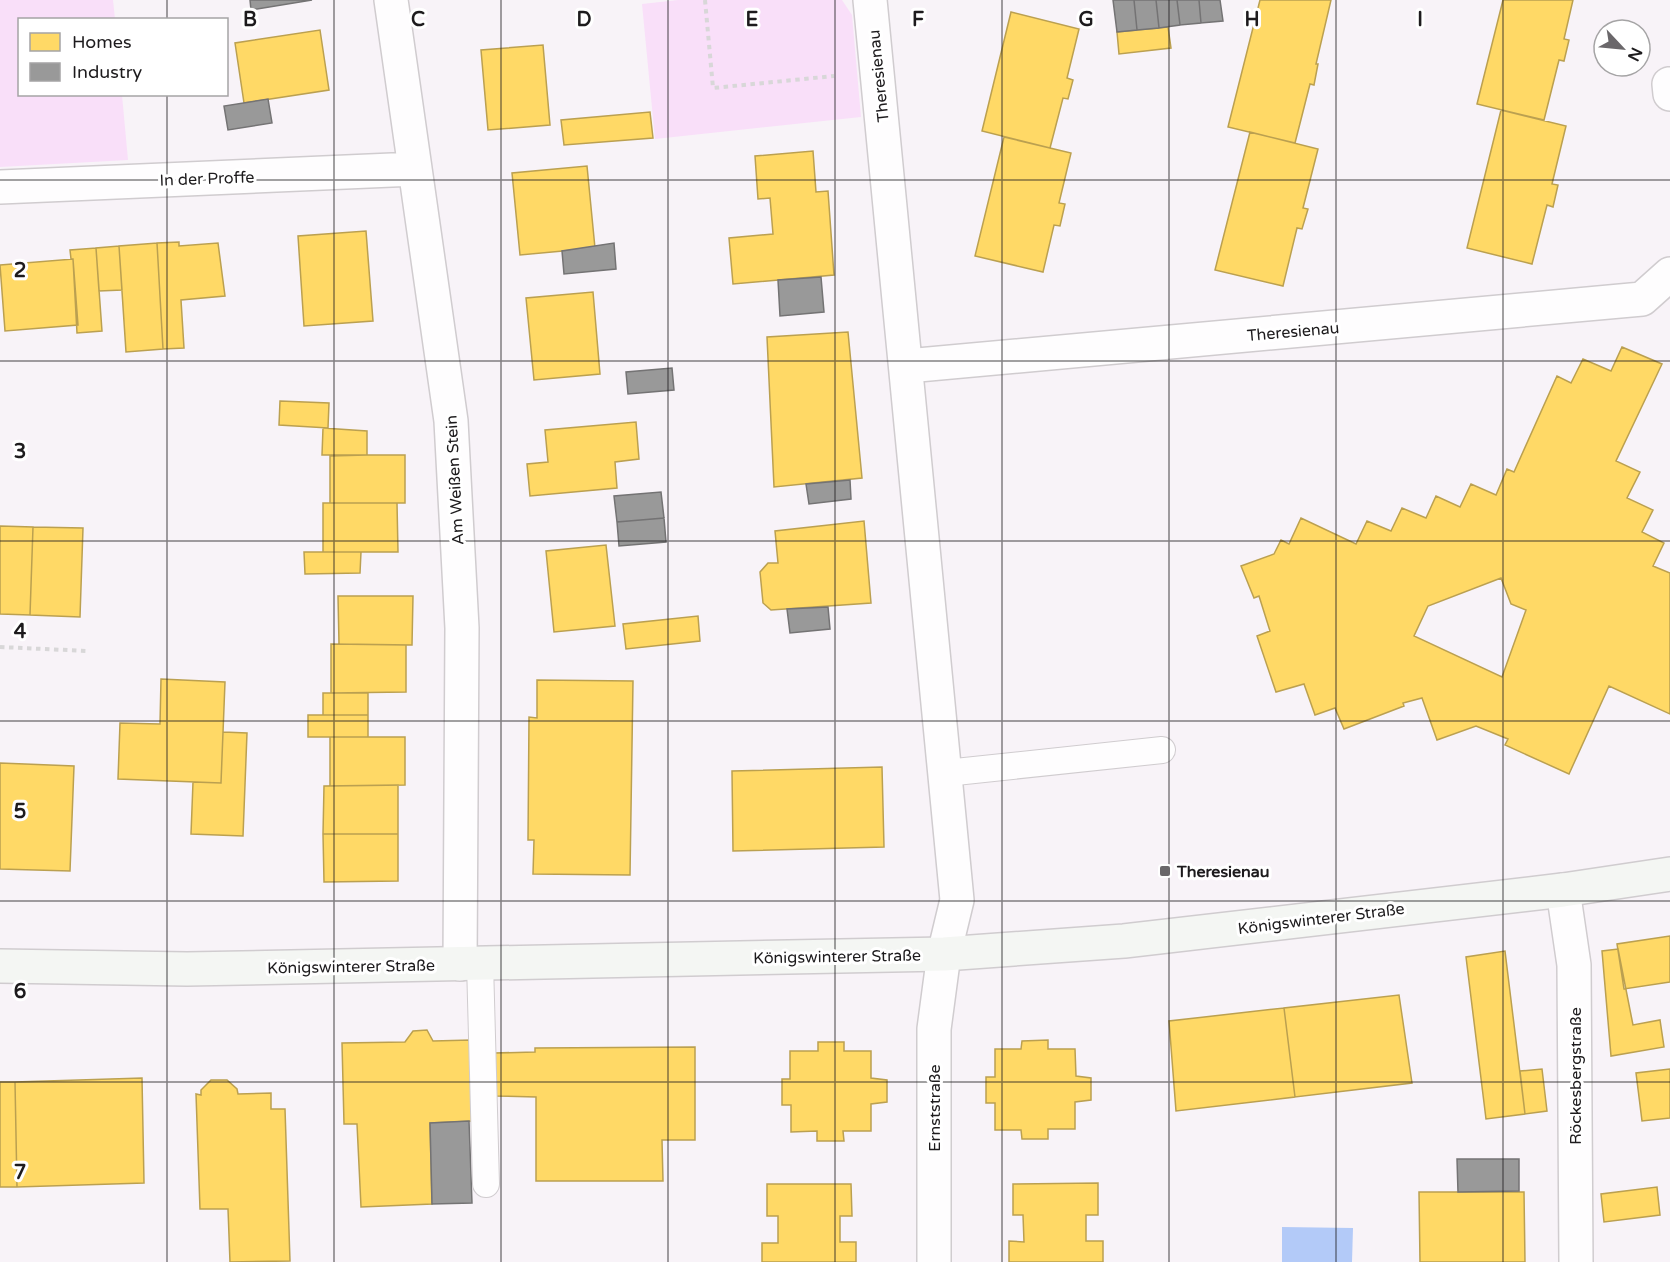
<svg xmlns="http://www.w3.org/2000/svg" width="1670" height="1262" font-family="'Varela Round',sans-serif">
<rect width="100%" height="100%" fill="#f8f3f8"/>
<path fill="#f9dff9" d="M 0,0 L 113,0 L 115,19 L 20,20 L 20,94 L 122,95 L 128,160 L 0,167 Z
M 678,0 L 842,0 L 852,15 L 861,117 L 655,139 L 642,4 Z"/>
<path fill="#b3caf8" d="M 1282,1227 L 1353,1228 L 1352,1262 L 1282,1262 Z"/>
<path fill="#ffd966" stroke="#bba050" stroke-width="1.5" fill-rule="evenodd" d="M 1260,0 L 1331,0 L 1316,64 L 1318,64 L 1314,85 L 1310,84 L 1295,143 L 1228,127 Z
M 1503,0 L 1573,0 L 1564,39 L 1569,40 L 1564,61 L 1559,60 L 1544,120 L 1477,104 Z
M 1011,12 L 1079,29 L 1067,78 L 1073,80 L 1068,99 L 1063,98 L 1050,148 L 982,131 Z
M 1168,27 L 1171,48 L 1119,54 L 1117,32 Z
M 320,30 L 329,90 L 244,103 L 235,43 Z
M 543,45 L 550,125 L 488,130 L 481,50 Z
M 1501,110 L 1566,126 L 1552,184 L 1558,185 L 1553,207 L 1547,205 L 1532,264 L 1467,248 Z
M 650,112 L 653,138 L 564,145 L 561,120 Z
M 1250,132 L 1318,149 L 1303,208 L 1308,209 L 1302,229 L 1297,228 L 1283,286 L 1215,270 Z
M 1004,137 L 1071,153 L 1059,203 L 1065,204 L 1060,226 L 1054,225 L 1043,272 L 975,256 Z
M 813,151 L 816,192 L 828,191 L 834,275 L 733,284 L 729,238 L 773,234 L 770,198 L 758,199 L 755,156 Z
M 587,166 L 595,248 L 520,255 L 512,173 Z
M 366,231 L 373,321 L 304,326 L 298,236 Z
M 179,242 L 179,246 L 218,243 L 225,296 L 181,300 L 184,348 L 163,349 L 157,243 Z
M 157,243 L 163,349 L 126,352 L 119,246 Z
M 119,246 L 122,290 L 99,291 L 96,248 Z
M 96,248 L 102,331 L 77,333 L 73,259 L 71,259 L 70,250 Z
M 73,259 L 78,325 L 5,331 L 0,265 Z
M 593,292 L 600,374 L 534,380 L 526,298 Z
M 848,332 L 862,478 L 774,487 L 767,337 Z
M 1622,347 L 1662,364 L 1616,461 L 1640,472 L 1627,498 L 1653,510 L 1642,532 L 1664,543 L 1653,566 L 1670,573 L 1670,714 L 1609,686 L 1569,774 L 1505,745 L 1508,739 L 1476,726 L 1437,740 L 1422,698 L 1403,703 L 1404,706 L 1344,729 L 1335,708 L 1315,715 L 1304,684 L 1276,692 L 1257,636 L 1270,631 L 1259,596 L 1254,598 L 1241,566 L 1274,554 L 1281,540 L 1289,544 L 1301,518 L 1356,544 L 1367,521 L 1391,531 L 1402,508 L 1426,518 L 1436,496 L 1460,507 L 1471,484 L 1496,495 L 1507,469 L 1514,472 L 1557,376 L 1571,383 L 1583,359 L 1611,371 ZM 1501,578 L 1511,604 L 1526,610 L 1502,677 L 1414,636 L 1428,606 Z
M 280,401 L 329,403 L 328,428 L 279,425 Z
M 636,422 L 639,459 L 615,462 L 617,488 L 530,496 L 527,464 L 548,462 L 545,430 Z
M 323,428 L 367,431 L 367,455 L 322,455 Z
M 367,455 L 405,455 L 405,503 L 330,503 L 330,456 Z
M 323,503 L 397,503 L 398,552 L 323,552 Z
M 864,521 L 871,603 L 771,610 L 763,603 L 760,572 L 768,563 L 778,563 L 775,531 Z
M 0,526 L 33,527 L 30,615 L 0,614 Z
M 33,527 L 83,528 L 80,617 L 30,615 Z
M 606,545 L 615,626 L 554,632 L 546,551 Z
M 304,552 L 361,552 L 360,573 L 305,574 Z
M 338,596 L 413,596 L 412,645 L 339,644 Z
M 698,616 L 700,641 L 626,649 L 623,624 Z
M 331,644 L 406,645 L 406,692 L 331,693 Z
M 161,679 L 225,682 L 221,783 L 118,779 L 120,723 L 160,724 Z
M 537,680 L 633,681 L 630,875 L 533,874 L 534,840 L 528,840 L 529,717 L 537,718 Z
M 323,693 L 368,693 L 368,715 L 323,715 Z
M 308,715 L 368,715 L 368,737 L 308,737 Z
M 223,732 L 247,733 L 243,836 L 191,834 L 193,782 L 221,783 Z
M 330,737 L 405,737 L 405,785 L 330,786 Z
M 0,763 L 74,766 L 70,871 L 0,869 Z
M 882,767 L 884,847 L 733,851 L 732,771 Z
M 398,785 L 398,834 L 323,834 L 324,786 Z
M 323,834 L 398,834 L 398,881 L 324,882 Z
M 1670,936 L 1670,982 L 1624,989 L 1617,944 Z
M 1618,949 L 1633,1025 L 1660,1020 L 1664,1047 L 1611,1056 L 1602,951 Z
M 1505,951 L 1525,1114 L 1486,1119 L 1466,957 Z
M 1399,995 L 1412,1083 L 1295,1097 L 1284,1008 Z
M 1284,1008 L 1295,1097 L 1176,1111 L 1169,1021 Z
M 427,1030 L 433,1041 L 471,1040 L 474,1121 L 430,1123 L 432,1204 L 361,1207 L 357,1124 L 344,1124 L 342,1043 L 405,1042 L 413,1031 Z
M 1048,1040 L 1048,1049 L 1075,1049 L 1076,1076 L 1091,1078 L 1091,1100 L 1075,1102 L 1075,1129 L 1048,1129 L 1048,1139 L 1022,1139 L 1021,1130 L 995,1130 L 995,1103 L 986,1103 L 986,1077 L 995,1077 L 995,1049 L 1021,1049 L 1022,1041 Z
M 818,1042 L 844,1042 L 844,1051 L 871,1051 L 871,1078 L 887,1080 L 887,1102 L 871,1104 L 871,1131 L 843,1131 L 844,1141 L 817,1141 L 817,1131 L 791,1132 L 791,1105 L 782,1105 L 782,1079 L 790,1079 L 790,1051 L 818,1051 Z
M 695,1047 L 695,1140 L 662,1140 L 663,1181 L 536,1181 L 536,1097 L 496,1096 L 495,1053 L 535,1052 L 535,1048 Z
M 1542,1069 L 1547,1111 L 1525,1114 L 1520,1071 Z
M 1670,1069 L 1670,1118 L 1642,1121 L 1636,1073 Z
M 142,1078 L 144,1183 L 17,1187 L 15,1082 Z
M 211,1080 L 227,1080 L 237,1089 L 238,1094 L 271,1093 L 271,1109 L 285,1109 L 290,1261 L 230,1262 L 228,1209 L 200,1209 L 196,1094 L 201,1095 L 201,1090 Z
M 0,1082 L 15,1082 L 17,1187 L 0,1187 Z
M 1098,1183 L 1098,1215 L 1086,1215 L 1086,1241 L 1103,1241 L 1103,1262 L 1009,1262 L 1009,1241 L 1024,1242 L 1023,1215 L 1013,1215 L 1013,1184 Z
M 767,1184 L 851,1184 L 852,1216 L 840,1216 L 840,1242 L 856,1242 L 856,1262 L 762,1262 L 762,1243 L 778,1243 L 778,1216 L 767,1216 Z
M 1657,1187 L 1660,1215 L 1604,1222 L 1601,1194 Z
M 1419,1192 L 1524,1192 L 1525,1262 L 1420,1262 Z"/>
<path fill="#999" stroke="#747374" stroke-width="1.5" d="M 250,0 L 312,0 L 251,10 Z
M 1113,0 L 1134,0 L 1137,30 L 1117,32 Z
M 1134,0 L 1156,0 L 1159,28 L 1137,30 Z
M 1156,0 L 1177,0 L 1180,25 L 1159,28 Z
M 1177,0 L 1199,0 L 1201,23 L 1180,25 Z
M 1199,0 L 1220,0 L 1223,21 L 1201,23 Z
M 268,99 L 272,123 L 228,130 L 224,106 Z
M 614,243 L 616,269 L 564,274 L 562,251 Z
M 821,277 L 824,312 L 780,316 L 778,280 Z
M 672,368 L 674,390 L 628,394 L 626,372 Z
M 850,480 L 851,499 L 809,504 L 806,484 Z
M 661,492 L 664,518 L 617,522 L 614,496 Z
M 664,518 L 666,542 L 619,546 L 617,522 Z
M 828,607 L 830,629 L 790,633 L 787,609 Z
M 469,1121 L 472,1203 L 432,1204 L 430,1123 Z
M 1457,1159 L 1519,1159 L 1519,1191 L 1458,1192 Z"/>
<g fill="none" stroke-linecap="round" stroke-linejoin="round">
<g stroke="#d0cccf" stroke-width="28">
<path id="service" d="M 946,773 L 1162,750
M 480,963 L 486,1184"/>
</g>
<g stroke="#d0cccf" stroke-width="36">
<path id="minor" d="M 391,0 L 451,421 L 462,628 L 460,964
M 870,0 L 957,900 L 944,954 L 934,1029 L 934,1262
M 1669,84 L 1670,94
M 0,187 L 415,169
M 907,366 L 1642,299 L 1670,274
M 1563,890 L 1574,965 L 1576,1262"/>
</g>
<g stroke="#d0cccf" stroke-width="36">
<path id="secondary" d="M 0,966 L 187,969 L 944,954 L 1124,941 L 1563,890 L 1670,874"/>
</g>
<path stroke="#d8d7d8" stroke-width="4" stroke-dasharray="4.5 4.5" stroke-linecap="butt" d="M 705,0 L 713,88 L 834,76
M 0,647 L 88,651"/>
<use href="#service" stroke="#fefdfe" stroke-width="26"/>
<use href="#minor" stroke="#fefdfe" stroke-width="33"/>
<use href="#secondary" stroke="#f4f6f3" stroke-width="33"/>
</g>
<path fill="none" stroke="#1d1b1d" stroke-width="1.5" stroke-opacity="0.55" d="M 167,0 L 167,20M 334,0 L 334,1262M 501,0 L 501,1262M 668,0 L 668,1262M 835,0 L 835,1262M 1002,0 L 1002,1262M 1169,0 L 1169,1262M 1336,0 L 1336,1262M 1503,0 L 1503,1262M 167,94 L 167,1262M 0,180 L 1670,180M 0,361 L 1670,361M 0,541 L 1670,541M 0,721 L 1670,721M 0,901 L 1670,901M 0,1082 L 1670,1082"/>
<rect fill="#6a676a" stroke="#fff" stroke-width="2" x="1159" y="865" width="12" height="12" rx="3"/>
<g text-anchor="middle" stroke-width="6" stroke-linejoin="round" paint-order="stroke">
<g font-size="16" fill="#1d1b1d" stroke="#fff">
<text transform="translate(878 76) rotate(-96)" y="6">Theresienau</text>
<text transform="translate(207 178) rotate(-2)" y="6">In der Proffe</text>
<text transform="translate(1293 331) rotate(-5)" y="6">Theresienau</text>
<text transform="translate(454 480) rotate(-93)" y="6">Am Weißen Stein</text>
<text transform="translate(1321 918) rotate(-7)" y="6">Königswinterer Straße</text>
<text transform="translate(837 956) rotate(-1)" y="6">Königswinterer Straße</text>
<text transform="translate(351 966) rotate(-1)" y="6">Königswinterer Straße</text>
<text transform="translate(1575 1076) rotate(-90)" y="6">Röckesbergstraße</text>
<text transform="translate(934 1108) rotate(-90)" y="6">Ernststraße</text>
</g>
<g font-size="16" font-weight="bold" fill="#1d1b1d" stroke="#fff" text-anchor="start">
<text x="1177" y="877">Theresienau</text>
</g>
</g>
<g font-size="20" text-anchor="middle" font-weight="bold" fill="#1d1b1d" stroke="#fff" stroke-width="6" stroke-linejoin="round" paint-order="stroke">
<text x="250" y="26">B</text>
<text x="418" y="26">C</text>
<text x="584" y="26">D</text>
<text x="752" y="26">E</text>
<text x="918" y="26">F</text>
<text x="1086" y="26">G</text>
<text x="1252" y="26">H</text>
<text x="1420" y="26">I</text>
<text x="20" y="277">2</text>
<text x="20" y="458">3</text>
<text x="20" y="638">4</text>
<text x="20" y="818">5</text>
<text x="20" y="998">6</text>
<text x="20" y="1179">7</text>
</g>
<rect x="18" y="18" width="210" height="78" fill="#ffffff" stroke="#a5a4a5" stroke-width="1.5"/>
<rect x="30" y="33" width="30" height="18" fill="#ffd966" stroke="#a5a4a5" stroke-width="1.5"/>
<text x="72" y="48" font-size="18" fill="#1d1b1d">Homes</text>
<rect x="30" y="63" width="30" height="18" fill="#999999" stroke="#a5a4a5" stroke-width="1.5"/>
<text x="72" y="78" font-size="18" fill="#1d1b1d">Industry</text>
<g transform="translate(1622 48) rotate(116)"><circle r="28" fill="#ffffff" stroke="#a5a4a5" stroke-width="1.5"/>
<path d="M0-4.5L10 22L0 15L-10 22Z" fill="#6a676a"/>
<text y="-9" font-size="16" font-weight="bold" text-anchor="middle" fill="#1d1b1d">N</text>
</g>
</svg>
